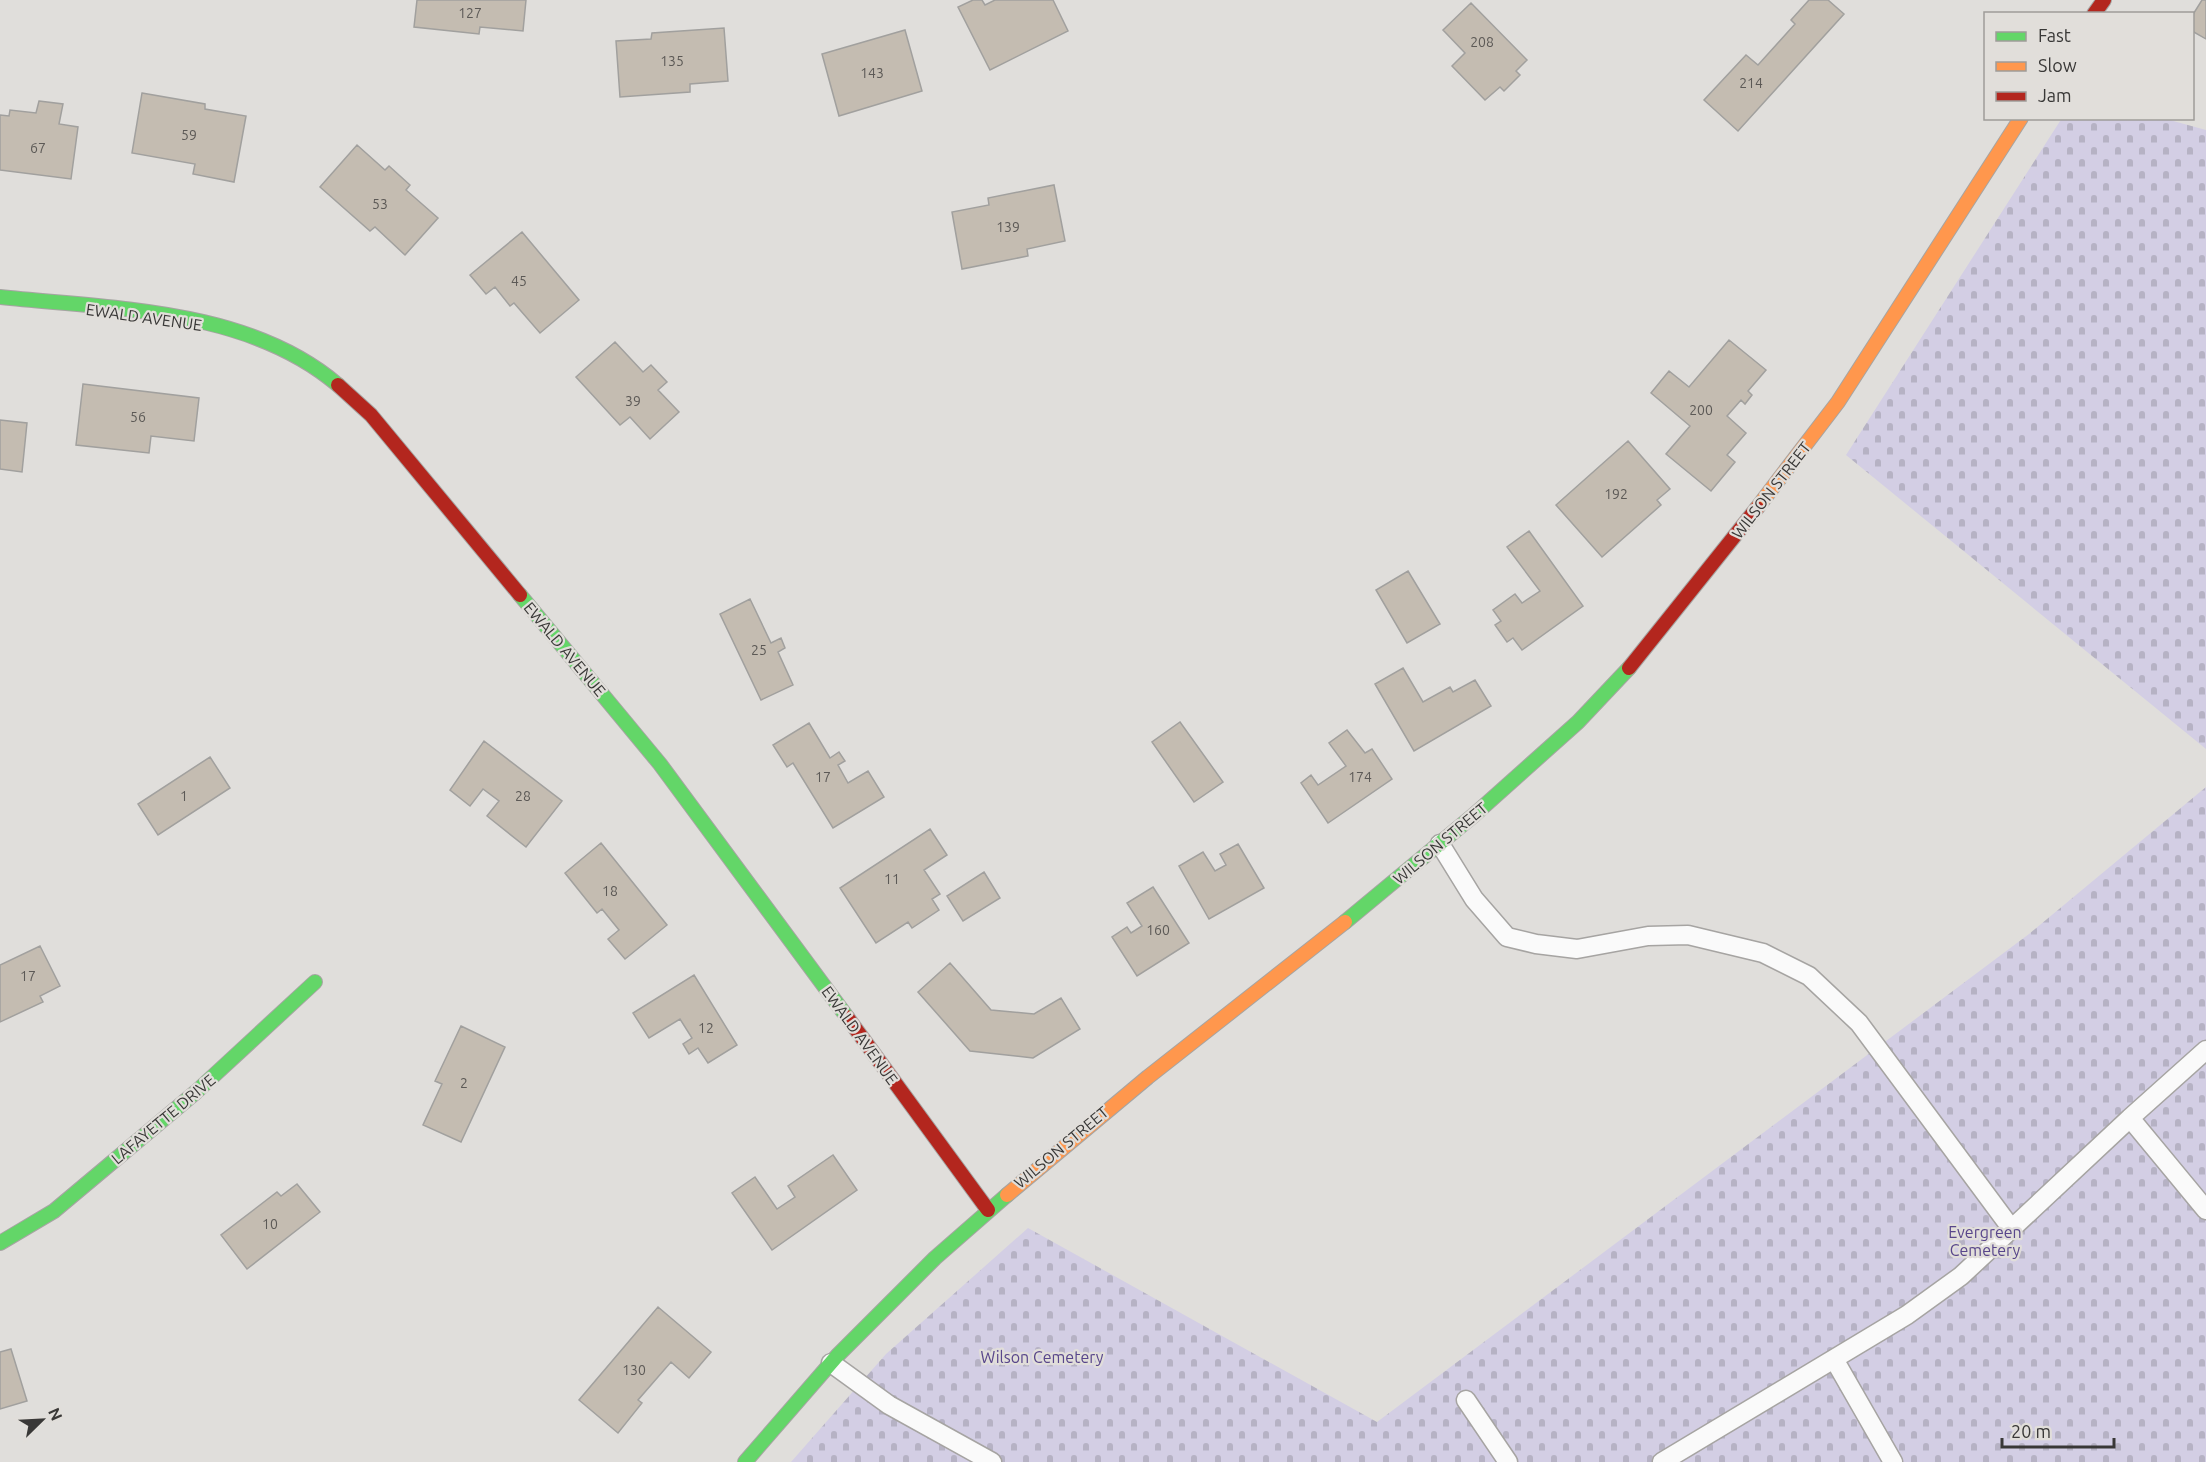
<svg xmlns="http://www.w3.org/2000/svg" width="2206" height="1462" font-family="Ubuntu,sans-serif">
<defs>
<pattern id="cemetery-stones" width="16" height="16" patternUnits="userSpaceOnUse" patternTransform="scale(1.5)"><rect width="16" height="16" fill="#d3cee4"/><path d="M2 7V4a2 2 0 0 1 4 0v3zM10 15v-3a2 2 0 0 1 4 0v3z" fill="#b6b2c4"/></pattern>
</defs>
<rect width="100%" height="100%" fill="#e0dedb"/>
<path fill="url(#cemetery-stones)" d="M 2062,118 L 2166,119 L 2206,130 L 2206,749 L 1846,455 Z
M 2206,787 L 2206,1462 L 791,1462 L 886,1354 L 1028,1228 L 1377,1422 L 2029,934 Z"/>
<path fill="#c4bcb1" stroke="#a1a09e" stroke-width="1.5" d="M 417,0 L 526,0 L 523,31 L 480,27 L 479,34 L 414,27 Z
M 973,0 L 982,0 L 985,5 L 995,0 L 1053,0 L 1068,31 L 990,70 L 958,7 Z
M 1809,0 L 1828,0 L 1844,14 L 1738,131 L 1704,100 L 1746,55 L 1758,65 L 1795,24 L 1791,20 Z
M 2202,0 L 2206,0 L 2206,39 L 2192,31 L 2192,16 Z
M 1471,3 L 1527,60 L 1516,71 L 1520,75 L 1504,91 L 1500,87 L 1485,100 L 1452,66 L 1465,53 L 1443,30 Z
M 724,28 L 728,81 L 690,84 L 690,92 L 620,97 L 616,41 L 651,39 L 652,33 Z
M 905,30 L 922,91 L 839,116 L 822,54 Z
M 142,93 L 205,104 L 205,109 L 246,116 L 234,182 L 193,174 L 195,164 L 132,153 Z
M 39,101 L 63,104 L 59,124 L 78,127 L 71,179 L 0,170 L 0,115 L 9,116 L 10,110 L 36,113 Z
M 357,145 L 385,170 L 389,166 L 410,185 L 406,190 L 438,218 L 405,255 L 375,227 L 370,231 L 320,187 Z
M 1054,185 L 1065,241 L 1027,249 L 1028,256 L 962,269 L 952,212 L 989,205 L 988,198 Z
M 522,232 L 579,300 L 540,333 L 514,303 L 510,306 L 495,287 L 486,294 L 470,275 Z
M 1729,340 L 1766,370 L 1748,391 L 1752,395 L 1745,404 L 1741,400 L 1727,416 L 1746,433 L 1727,455 L 1735,462 L 1711,491 L 1666,454 L 1690,426 L 1651,393 L 1669,371 L 1689,387 Z
M 615,342 L 643,372 L 651,365 L 667,382 L 658,390 L 679,412 L 650,439 L 630,417 L 620,425 L 576,377 Z
M 83,384 L 199,398 L 194,441 L 151,436 L 149,453 L 76,445 Z
M 0,420 L 27,423 L 22,472 L 0,469 Z
M 1628,441 L 1670,489 L 1657,500 L 1661,505 L 1602,557 L 1556,505 Z
M 1529,531 L 1583,606 L 1522,650 L 1513,638 L 1507,642 L 1495,625 L 1501,621 L 1493,610 L 1515,594 L 1522,603 L 1540,591 L 1507,547 Z
M 1408,571 L 1440,624 L 1407,643 L 1376,590 Z
M 750,599 L 771,643 L 781,638 L 785,648 L 778,652 L 793,685 L 761,700 L 720,614 Z
M 1403,668 L 1423,702 L 1450,687 L 1453,692 L 1475,680 L 1491,706 L 1414,751 L 1375,684 Z
M 1180,722 L 1223,782 L 1194,802 L 1152,742 Z
M 809,723 L 830,758 L 839,752 L 845,761 L 838,765 L 848,783 L 868,771 L 884,797 L 833,828 L 793,763 L 787,767 L 773,745 Z
M 1347,730 L 1365,753 L 1372,749 L 1392,779 L 1328,823 L 1301,783 L 1311,775 L 1318,785 L 1346,766 L 1329,743 Z
M 484,741 L 562,801 L 526,847 L 487,816 L 499,801 L 483,789 L 470,806 L 450,790 Z
M 210,757 L 230,788 L 158,835 L 138,804 Z
M 930,829 L 947,855 L 924,870 L 940,894 L 932,899 L 939,910 L 912,928 L 908,922 L 876,943 L 840,888 Z
M 601,843 L 667,925 L 625,959 L 608,939 L 619,930 L 602,909 L 597,913 L 565,873 Z
M 1238,844 L 1264,888 L 1209,919 L 1179,866 L 1203,852 L 1215,871 L 1226,865 L 1220,854 Z
M 984,872 L 1000,898 L 963,921 L 947,896 Z
M 1153,887 L 1189,943 L 1137,976 L 1112,937 L 1127,927 L 1131,933 L 1142,926 L 1127,903 Z
M 40,946 L 60,986 L 40,996 L 43,1002 L 0,1022 L 0,965 Z
M 950,963 L 991,1010 L 1034,1014 L 1061,998 L 1080,1029 L 1033,1058 L 970,1051 L 918,992 Z
M 694,975 L 737,1045 L 708,1063 L 698,1048 L 689,1054 L 683,1044 L 692,1038 L 680,1019 L 649,1038 L 633,1013 Z
M 461,1026 L 505,1047 L 461,1142 L 423,1125 L 442,1084 L 435,1081 Z
M 833,1155 L 857,1190 L 772,1250 L 732,1193 L 755,1177 L 777,1209 L 795,1197 L 788,1186 Z
M 297,1184 L 320,1212 L 247,1269 L 221,1235 L 277,1192 L 281,1196 Z
M 658,1307 L 711,1352 L 689,1378 L 671,1362 L 638,1400 L 642,1403 L 618,1433 L 579,1400 Z
M 11,1349 L 27,1401 L 0,1409 L 0,1352 Z"/>
<g fill="none" stroke-linecap="round" stroke-linejoin="round">
<g stroke="#a6a4a2" stroke-width="21">
<path id="lane" d="M 1440,844 L 1474,899 L 1507,937 L 1536,944 L 1577,949 L 1648,936 L 1688,935 L 1763,953 L 1809,976 L 1859,1023 L 2011,1228
M 2130,1118 L 2206,1050
M 1834,1359 L 1893,1462
M 831,1363 L 889,1405 L 992,1462
M 1466,1400 L 1508,1462
M 1662,1462 L 1907,1315 L 1961,1276 L 2130,1118 L 2206,1210"/>
</g>
<g stroke="#a6a4a2" stroke-width="16">
<path id="fast" d="M 0,297 C 112,309 248,308 338,385
M 520,595 L 660,764 L 847,1017
M 1345,922 L 1474,815 L 1578,722 L 1629,668
M 0,1243 L 54,1211 L 196,1092 L 315,982
M 745,1462 L 837,1356 L 935,1258 L 1007,1195"/>
</g>
<g stroke="#a6a4a2" stroke-width="16">
<path id="slow" d="M 1757,508 L 1838,402 L 2021,118
M 1007,1195 L 1148,1077 L 1345,922"/>
</g>
<g stroke="#a6a4a2" stroke-width="16">
<path id="jam" d="M 2094,14 L 2104,0
M 338,385 L 371,415 L 520,595
M 1629,668 L 1757,508
M 847,1017 L 988,1210"/>
</g>
<use href="#lane" stroke="#fafafa" stroke-width="18"/>
<use href="#fast" stroke="#63d668" stroke-width="14"/>
<use href="#slow" stroke="#ff974d" stroke-width="14"/>
<use href="#jam" stroke="#b3261e" stroke-width="14"/>
</g>
<g text-anchor="middle" stroke-width="4.5" stroke-linejoin="round" paint-order="stroke">
<g font-size="14" fill="#5c5956">
<text x="470" y="18">127</text>
<text x="1482" y="47">208</text>
<text x="672" y="66">135</text>
<text x="872" y="78">143</text>
<text x="1751" y="88">214</text>
<text x="189" y="140">59</text>
<text x="38" y="153">67</text>
<text x="380" y="209">53</text>
<text x="1008" y="232">139</text>
<text x="519" y="286">45</text>
<text x="633" y="406">39</text>
<text x="1701" y="415">200</text>
<text x="138" y="422">56</text>
<text x="1616" y="499">192</text>
<text x="759" y="655">25</text>
<text x="823" y="782">17</text>
<text x="1360" y="782">174</text>
<text x="184" y="801">1</text>
<text x="523" y="801">28</text>
<text x="892" y="884">11</text>
<text x="610" y="896">18</text>
<text x="1158" y="935">160</text>
<text x="28" y="981">17</text>
<text x="706" y="1033">12</text>
<text x="464" y="1088">2</text>
<text x="270" y="1229">10</text>
<text x="634" y="1375">130</text>
</g>
<g font-size="16" fill="#393837" stroke="#e1deda">
<text transform="translate(144 317) rotate(8)" y="6">EWALD AVENUE</text>
<text transform="translate(1771 490) rotate(-52)" y="6">WILSON STREET</text>
<text transform="translate(565 649) rotate(50)" y="6">EWALD AVENUE</text>
<text transform="translate(1440 843) rotate(-40)" y="6">WILSON STREET</text>
<text transform="translate(860 1035) rotate(54)" y="6">EWALD AVENUE</text>
<text transform="translate(163 1119) rotate(-40)" y="6">LAFAYETTE DRIVE</text>
<text transform="translate(1061 1147) rotate(-40)" y="6">WILSON STREET</text>
</g>
<g font-size="16" fill="#58468b" stroke="#e1deda">
<text x="1985" y="1238">Evergreen<tspan x="1985" dy="18">Cemetery</tspan></text>
<text x="1042" y="1363">Wilson Cemetery</text>
</g>
</g>
<rect x="1984" y="12" width="210" height="108" fill="#e1deda" stroke="#9e9c99" stroke-width="1.5"/>
<rect x="1996" y="32" width="30" height="9" fill="#63d668" stroke="#9e9c99" stroke-width="1.5"/>
<text x="2038" y="42" font-size="18" fill="#393837">Fast</text>
<rect x="1996" y="62" width="30" height="9" fill="#ff974d" stroke="#9e9c99" stroke-width="1.5"/>
<text x="2038" y="72" font-size="18" fill="#393837">Slow</text>
<rect x="1996" y="92" width="30" height="9" fill="#b3261e" stroke="#9e9c99" stroke-width="1.5"/>
<text x="2038" y="102" font-size="18" fill="#393837">Jam</text>
<g transform="translate(42 1420) rotate(66)" stroke="#e1deda" stroke-width="4.5" paint-order="stroke">
<path d="M0-4.5L10 22L0 15L-10 22Z" fill="#393837"/>
<text y="-9" font-size="16" font-weight="bold" text-anchor="middle" fill="#393837">N</text>
</g>
<path d="M2002 1438v9h112v-9" fill="none" stroke="#393837" stroke-width="3"/>
<text x="2011" y="1438" font-size="18" fill="#393837" stroke="#e1deda" stroke-width="4.5" paint-order="stroke">20 m</text>
</svg>
